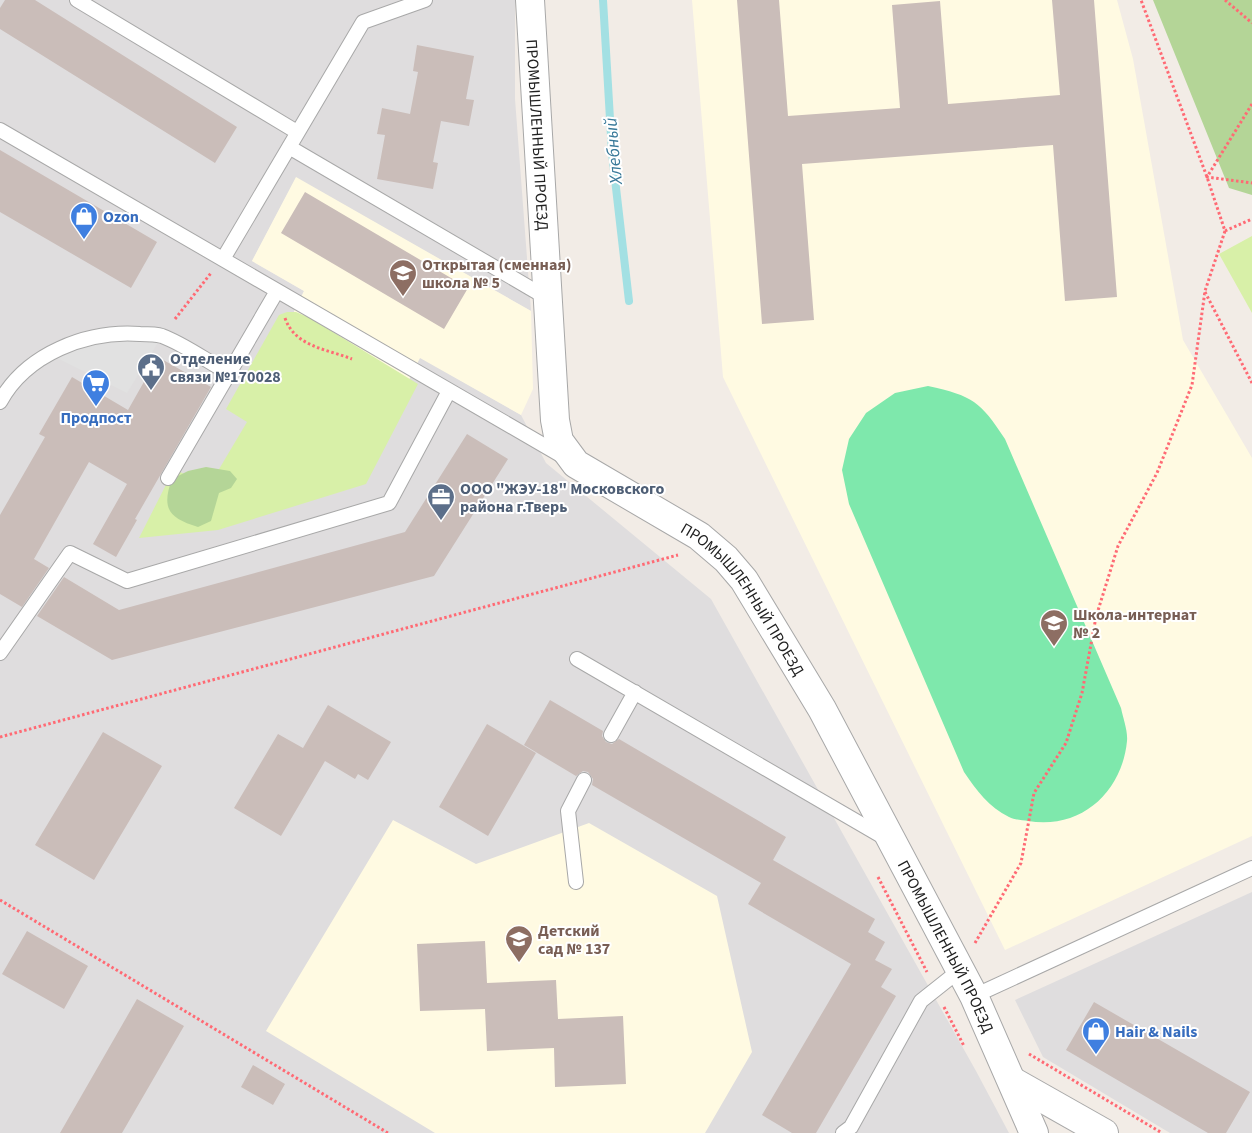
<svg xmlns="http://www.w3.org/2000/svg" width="1252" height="1133" font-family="'Source Sans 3',sans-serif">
<rect width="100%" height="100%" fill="#f2ece6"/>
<path fill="#dfddde" d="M 0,0 L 515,0 L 515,99 L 531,311 L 296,178 L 252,261 L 304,291 L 292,316 L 408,382 L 420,357 L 521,415 L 546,463 L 711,599 L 976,1071 L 1009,1133 L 0,1133 Z
M 1252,892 L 1252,1133 L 1170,1133 L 1043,1057 L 1015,1000 Z"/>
<path fill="#fffae2" d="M 692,0 L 1117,0 L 1133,59 L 1183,340 L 1252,458 L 1252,836 L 1005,950 L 723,377 Z
M 296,177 L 531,311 L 533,389 L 521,415 L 420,358 L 407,383 L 292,316 L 304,291 L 252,261 Z
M 393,820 L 476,864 L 589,823 L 717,896 L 752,1052 L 705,1133 L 435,1133 L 266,1031 Z"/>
<path fill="#d8f0a8" d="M 1252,236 L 1252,313 L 1219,254 Z
M 287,312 L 296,312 L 310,318 L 418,384 L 366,484 L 218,530 L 139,538 L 174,469 L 209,486 L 247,422 L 226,409 L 279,315 Z"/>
<path fill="#b4d597" d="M 1153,0 L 1252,0 L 1252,195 L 1229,188 Z
M 206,467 L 230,471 L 237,479 L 231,488 L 219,493 L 211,521 L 198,527 C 169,518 161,509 172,479 L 188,471 Z"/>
<path fill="#7ee8ac" d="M 928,386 C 973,396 980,401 1005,439 L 1121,708 C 1123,718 1128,731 1127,741 C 1122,793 1080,830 1028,821 C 1022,820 1015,820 1009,817 C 989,807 977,791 964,772 L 849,504 L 842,470 L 849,439 L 866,413 L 895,393 Z"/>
<path fill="#e1e1e1" d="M 162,336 L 127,393 L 49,354 L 83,340 Z"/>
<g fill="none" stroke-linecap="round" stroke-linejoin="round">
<path stroke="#a3e0e3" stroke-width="8" d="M 603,0 L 612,153 L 629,301"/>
</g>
<path fill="#cabdb9" d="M 5,0 L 35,0 L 237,127 L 215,163 L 0,29 L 0,8 Z
M 737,0 L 779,0 L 788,116 L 900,108 L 892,5 L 940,1 L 948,104 L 1060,95 L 1052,0 L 1094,0 L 1117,297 L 1065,301 L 1053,145 L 802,164 L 814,320 L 762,324 Z
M 417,45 L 474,56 L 466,99 L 474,100 L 469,126 L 441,121 L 433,162 L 438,163 L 433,189 L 377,179 L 385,135 L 377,134 L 382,108 L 410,114 L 418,72 L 413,71 Z
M 0,150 L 157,242 L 131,288 L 0,212 Z
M 305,192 L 468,288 L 444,329 L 281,233 Z
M 158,357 L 211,387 L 135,519 L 137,520 L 116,557 L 93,544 L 127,484 L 89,462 L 34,559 L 49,568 L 22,607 L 0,594 L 0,515 L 45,437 L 39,434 L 72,377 L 128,410 Z
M 467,434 L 508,459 L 434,576 L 112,660 L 37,616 L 64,577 L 119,610 L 405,532 Z
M 550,700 L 603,731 L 602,736 L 606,742 L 612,744 L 619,739 L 786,837 L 773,860 L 875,919 L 868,932 L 885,942 L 875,960 L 892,969 L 881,987 L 896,996 L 816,1133 L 792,1133 L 762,1115 L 851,964 L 748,904 L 761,883 L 592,785 L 593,779 L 588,772 L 583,771 L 576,776 L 524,745 Z
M 328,705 L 391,742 L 368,780 L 358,774 L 355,779 L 325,761 L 281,836 L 234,808 L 278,734 L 303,748 Z
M 487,724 L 536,753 L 488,836 L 439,807 Z
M 103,732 L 162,766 L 94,880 L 35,845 Z
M 27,931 L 88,966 L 64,1009 L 2,974 Z
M 485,941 L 487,983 L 556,980 L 558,1019 L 623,1016 L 626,1084 L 555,1087 L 554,1048 L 487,1051 L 485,1009 L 420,1011 L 417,944 Z
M 137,999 L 184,1026 L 122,1133 L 60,1133 Z
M 1094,1002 L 1250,1092 L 1226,1133 L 1208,1133 L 1066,1050 Z
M 253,1065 L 285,1084 L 273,1105 L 241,1087 Z"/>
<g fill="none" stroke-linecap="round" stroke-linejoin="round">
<g stroke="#a8a8a8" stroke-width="16">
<path id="service" d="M 77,0 L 297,132
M 0,130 L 564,457
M 289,147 L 547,298
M 223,259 L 363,22 L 425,0
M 0,402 C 26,354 87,330 140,334 C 147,334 156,334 162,336 C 184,344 208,362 229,373
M 168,478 L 277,291
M 0,653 L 70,553 L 127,581 L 389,503 L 449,391
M 577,659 L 885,838
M 611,735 L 635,692
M 576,882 L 568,811 L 584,780
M 974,996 L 1252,868
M 843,1133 L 851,1127 L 921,1001 L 960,970"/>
</g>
<g stroke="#a8a8a8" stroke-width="30">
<g id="minor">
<path id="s1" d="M 530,0 L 555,420 L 559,441 L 576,464 L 699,536 L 726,559 L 744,580 L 822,709 L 974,996 L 1034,1133"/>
<path d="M 1012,1081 L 1104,1133"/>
</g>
</g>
<path stroke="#ff6a74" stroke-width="3" stroke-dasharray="2.5 2.5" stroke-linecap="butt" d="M 1225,0 L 1252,23
M 1252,104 L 1207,177 L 1252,183
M 1225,231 L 1252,219
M 1205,292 L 1252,383
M 285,318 C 295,347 327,349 352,359
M 175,319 L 211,273
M 0,737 L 678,555
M 878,877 L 927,972
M 0,900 L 388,1133
M 975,943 L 1021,863 L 1034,793 L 1066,743 L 1082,693 L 1096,617 L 1118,546 L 1157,473 L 1192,385 L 1205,291 L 1225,231 L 1207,177 L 1141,0
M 944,1007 L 964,1046
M 1029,1054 L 1162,1133"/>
<use href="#service" stroke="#fff" stroke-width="14"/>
<use href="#minor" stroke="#fff" stroke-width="28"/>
</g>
<defs>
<g id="shop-pin" transform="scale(1.4375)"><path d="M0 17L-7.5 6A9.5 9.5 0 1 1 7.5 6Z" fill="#3f7fe0" stroke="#fff"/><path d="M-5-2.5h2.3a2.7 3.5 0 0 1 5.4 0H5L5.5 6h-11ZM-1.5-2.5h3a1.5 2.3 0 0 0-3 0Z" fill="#fff"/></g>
<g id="school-pin" transform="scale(1.4375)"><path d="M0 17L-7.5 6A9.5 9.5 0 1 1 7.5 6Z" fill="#8d6e63" stroke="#fff"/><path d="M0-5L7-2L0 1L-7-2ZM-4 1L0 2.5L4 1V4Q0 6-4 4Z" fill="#fff"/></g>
<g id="civic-pin" transform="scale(1.4375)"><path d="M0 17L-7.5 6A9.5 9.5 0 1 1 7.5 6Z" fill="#5c6f8a" stroke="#fff"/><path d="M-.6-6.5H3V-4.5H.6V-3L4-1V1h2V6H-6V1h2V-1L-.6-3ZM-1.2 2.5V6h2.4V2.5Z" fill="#fff"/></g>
<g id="supermarket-pin" transform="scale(1.4375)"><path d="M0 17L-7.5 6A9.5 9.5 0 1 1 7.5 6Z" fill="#3f7fe0" stroke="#fff"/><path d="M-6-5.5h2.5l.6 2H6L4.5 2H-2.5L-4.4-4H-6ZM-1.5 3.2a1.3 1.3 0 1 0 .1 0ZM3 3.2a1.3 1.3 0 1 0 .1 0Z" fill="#fff"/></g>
<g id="office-pin" transform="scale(1.4375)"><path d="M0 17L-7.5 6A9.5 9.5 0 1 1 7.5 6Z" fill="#5c6f8a" stroke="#fff"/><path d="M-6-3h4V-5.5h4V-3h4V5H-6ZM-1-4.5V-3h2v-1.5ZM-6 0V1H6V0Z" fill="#fff"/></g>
</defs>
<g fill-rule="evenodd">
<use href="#shop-pin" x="84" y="216"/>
<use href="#school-pin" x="403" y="273"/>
<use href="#civic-pin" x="151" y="367"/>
<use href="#supermarket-pin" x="96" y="383"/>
<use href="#office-pin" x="441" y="497"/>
<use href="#school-pin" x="1054" y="623"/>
<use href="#school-pin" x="519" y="939"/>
<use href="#shop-pin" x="1096" y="1031"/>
</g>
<g text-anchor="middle" stroke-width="4" stroke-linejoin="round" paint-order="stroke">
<g font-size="16" fill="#212121" stroke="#fff">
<text dy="6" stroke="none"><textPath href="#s1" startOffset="135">ПРОМЫШЛЕННЫЙ ПРОЕЗД</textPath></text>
<text dy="6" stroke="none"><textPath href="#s1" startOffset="690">ПРОМЫШЛЕННЫЙ ПРОЕЗД</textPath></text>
<text dy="6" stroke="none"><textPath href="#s1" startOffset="1095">ПРОМЫШЛЕННЫЙ ПРОЕЗД</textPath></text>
</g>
<g font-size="16" font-weight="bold" fill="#366cbe" stroke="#fff" text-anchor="start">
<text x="103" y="222">Ozon</text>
<text x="96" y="423" text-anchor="middle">Продпост</text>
<text x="1115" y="1037">Hair &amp; Nails</text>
</g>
<g font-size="16" font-weight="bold" fill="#785e54" stroke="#fff" text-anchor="start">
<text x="422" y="270">Открытая (сменная)<tspan x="422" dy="18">школа № 5</tspan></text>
<text x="1073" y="620">Школа-интернат<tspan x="1073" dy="18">№ 2</tspan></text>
<text x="538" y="936">Детский<tspan x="538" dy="18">сад № 137</tspan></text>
</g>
<g font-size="16" font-weight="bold" fill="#4e5e75" stroke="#fff" text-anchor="start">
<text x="170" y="364">Отделение<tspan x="170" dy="18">связи №170028</tspan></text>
<text x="460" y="494">ООО "ЖЭУ-18" Московского<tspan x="460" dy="18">района г.Тверь</tspan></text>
</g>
<g font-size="18" font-style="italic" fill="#397999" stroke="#fff">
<text transform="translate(613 151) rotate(-95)" y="6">Хлебный</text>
</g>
</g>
</svg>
